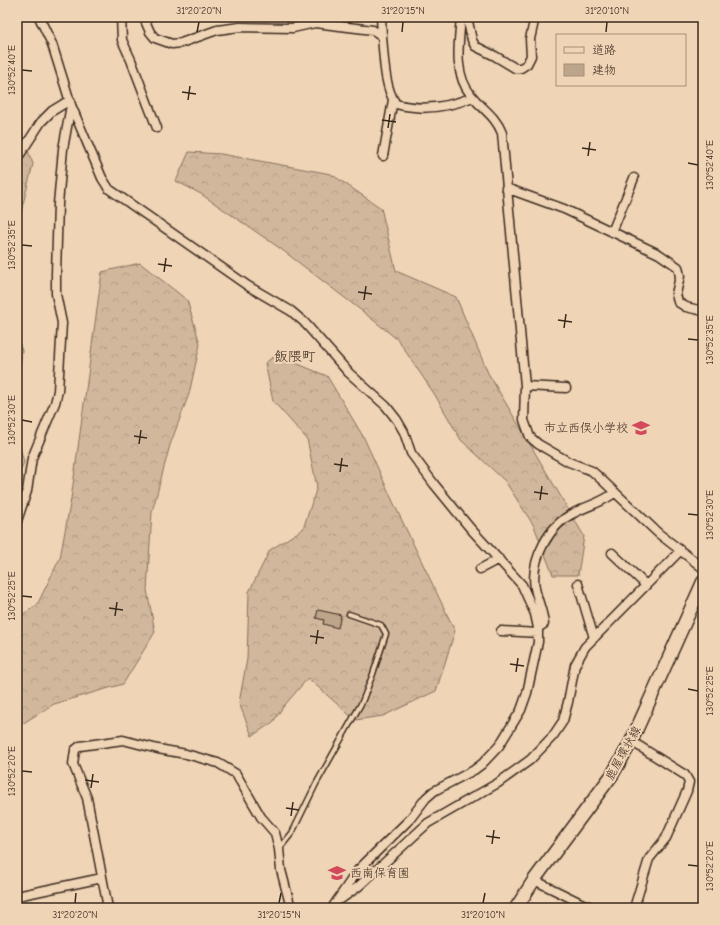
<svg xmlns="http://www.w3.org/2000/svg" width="720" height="925" font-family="'Comic Neue','Klee One',sans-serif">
<defs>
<pattern id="forest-crowns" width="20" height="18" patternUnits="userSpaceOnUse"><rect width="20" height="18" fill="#d1b89d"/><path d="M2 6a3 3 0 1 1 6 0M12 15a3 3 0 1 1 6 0" fill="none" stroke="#b49e87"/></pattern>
</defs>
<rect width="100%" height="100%" fill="#efd4b6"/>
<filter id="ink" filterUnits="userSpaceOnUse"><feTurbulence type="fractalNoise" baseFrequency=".025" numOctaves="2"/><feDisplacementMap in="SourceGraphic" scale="8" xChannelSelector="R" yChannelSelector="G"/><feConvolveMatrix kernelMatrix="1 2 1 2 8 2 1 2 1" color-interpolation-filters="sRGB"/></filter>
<g filter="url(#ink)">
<path fill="url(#forest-crowns)" stroke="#86715e" d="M 17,122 L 33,164 L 17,228 Z
M 189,152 L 221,154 L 331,174 L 381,208 L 396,271 L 456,297 L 488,373 L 584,536 L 578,575 L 553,575 L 534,526 L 505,481 L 461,440 L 435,395 L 398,340 L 362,311 L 281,249 L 201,194 L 176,181 Z
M 140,263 L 187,300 L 200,344 L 189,394 L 170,445 L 152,512 L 147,590 L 155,632 L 123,684 L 54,704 L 17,727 L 17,618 L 37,605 L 60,558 L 71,499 L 102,272 Z
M 17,336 L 22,351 L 17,389 Z
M 276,355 L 327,376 L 364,438 L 395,506 L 455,631 L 436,691 L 383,716 L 355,720 L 308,678 L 283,707 L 273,722 L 252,736 L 239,703 L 247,659 L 249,592 L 270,550 L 303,529 L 317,487 L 307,439 L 273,401 L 265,363 Z
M 17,436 L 24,462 L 17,480 Z"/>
<path fill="#bda58c" stroke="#3b2a1e" d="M 318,610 L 341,615 L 338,628 L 323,624 L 324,620 L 316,618 Z"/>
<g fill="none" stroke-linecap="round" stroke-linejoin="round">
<g stroke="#3b2a1e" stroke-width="7">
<path id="service" d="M 279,849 L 292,833 L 316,784 L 362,702 L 373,674 L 386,634 L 381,625 L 349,614"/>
</g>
<g stroke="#3b2a1e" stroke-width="11">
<path id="minor" d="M 39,17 L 52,44 L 71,105 L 102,178 L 109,189 L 248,286 L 291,311 L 304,322 L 349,373 L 386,406 L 397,420 L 404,432 L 411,453 L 434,484 L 470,528 L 522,585 L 535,614 L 538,628 L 538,642 L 527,693 L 521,710 L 499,746 L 482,764 L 474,770 L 434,791 L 426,798 L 410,819 L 358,870 L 332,908
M 121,17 L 122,40 L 131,60 L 157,128
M 146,17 L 146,23 L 150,32 L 155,38 L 172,44 L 181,43 L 217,30 L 240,27 L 293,28 L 315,23 L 373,30 L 382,36 C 384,57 384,87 396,104 C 422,111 449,107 473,97
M 381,17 L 382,36
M 461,17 C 459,43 453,73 471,95 C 482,109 495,115 502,133 L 525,386 L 524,420 L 530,437 L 538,444 L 569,462 L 592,471 L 603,481 L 658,533 L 703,568
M 467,17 L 472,40 L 475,46 L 495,56 L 515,68 L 521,68 L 527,64 L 531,56 L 530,39 L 535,17
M 383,156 L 393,100
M 17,159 L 41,122 L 52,111 L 70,100
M 506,188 L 564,209 L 659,254 L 678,267 L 680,276 L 676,294 L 678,302 L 686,307 L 703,311
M 612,232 L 634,178
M 525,386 L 566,388
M 17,521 L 27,491 L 32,458 L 55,403 L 58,391 L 62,323 L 56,294 L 56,274 L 58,204 L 63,149 L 71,105
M 612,553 L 646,585
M 480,569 L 499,559
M 578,584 L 594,638
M 538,628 L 544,624 C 543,611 537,600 535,588 C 530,560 549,525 574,513 C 588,505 603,503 615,492
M 501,631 L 538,633
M 631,741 L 685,775 L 689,782 L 687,791 L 666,838 L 649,859 L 634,908
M 534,880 L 583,904 L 595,908
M 17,896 L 102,878
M 341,899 L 359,886 L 428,823 L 498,783 L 530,760 L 553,736 L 563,721 L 568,702 L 575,665 L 585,647 L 680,551
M 108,908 L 87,798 L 73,764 L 75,750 L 80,746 L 123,740 L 158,749 L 186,754 L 218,763 L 236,774 L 261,817 L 275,833 L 279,849 L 281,870 L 291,908"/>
</g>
<g stroke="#3b2a1e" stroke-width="15">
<path id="secondary" d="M 516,908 L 534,880 L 612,775 L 630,744 L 703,582"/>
</g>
<use href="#service" stroke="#efd4b6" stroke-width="4"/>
<use href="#minor" stroke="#efd4b6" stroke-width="8"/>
<use href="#secondary" stroke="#efd4b6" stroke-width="12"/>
</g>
</g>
<path fill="none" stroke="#3b2a1e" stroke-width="1.5" d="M 197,32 L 199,22M 402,32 L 403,22M 606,32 L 607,22M 22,70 L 32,71M 182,92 L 196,94M 188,100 L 190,86M 382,120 L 396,122M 388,128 L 390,114M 582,148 L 596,150M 588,156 L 590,142M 688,163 L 698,165M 22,245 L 32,246M 158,264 L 172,266M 164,272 L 166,258M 358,292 L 372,294M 364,300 L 366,286M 558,320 L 572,322M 564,328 L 566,314M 688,339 L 698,340M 22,420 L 32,422M 134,436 L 147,438M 139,444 L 141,430M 334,464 L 348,466M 340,472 L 342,458M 534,492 L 548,494M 540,500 L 542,486M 688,514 L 698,515M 22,596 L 32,597M 109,608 L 123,610M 115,616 L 117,602M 310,636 L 324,638M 316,644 L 318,630M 510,664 L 524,666M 516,672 L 518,658M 688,689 L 698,691M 22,771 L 32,772M 85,780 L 99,782M 91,788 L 93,774M 286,808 L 299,810M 291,816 L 293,802M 486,836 L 500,838M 492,844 L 494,830M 688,865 L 698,866M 75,903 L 76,893M 279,903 L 281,893M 483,903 L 485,893"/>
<defs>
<g id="school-bare" transform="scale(1.38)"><path d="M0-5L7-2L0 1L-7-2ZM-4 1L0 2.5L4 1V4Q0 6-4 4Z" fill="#d1495b" stroke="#efd4b6" stroke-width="2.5" paint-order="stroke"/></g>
</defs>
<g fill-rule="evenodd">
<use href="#school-bare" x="641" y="428"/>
<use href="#school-bare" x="337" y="873"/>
</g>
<g text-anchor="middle" stroke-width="4" stroke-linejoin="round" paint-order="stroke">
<g font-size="12" fill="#3b2a1e" stroke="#efd4b6" text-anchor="end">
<text x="628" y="432">市立西俣小学校</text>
<text x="350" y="877" text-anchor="start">西南保育園</text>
</g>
<g font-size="12" fill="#3b2a1e" stroke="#efd4b6">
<text transform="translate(623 753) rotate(-61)" y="4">鹿屋環状線</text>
</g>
<g font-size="14" fill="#3b2a1e" stroke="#efd4b6">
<text x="295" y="361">飯隈町</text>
</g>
</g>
<rect width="720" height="925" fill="none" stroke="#efd4b6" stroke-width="44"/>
<rect x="556" y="34" width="130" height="52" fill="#efd4b6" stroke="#a79079"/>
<rect x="564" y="47" width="20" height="6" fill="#efd4b6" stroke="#a79079"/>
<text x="592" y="54" font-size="12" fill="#3b2a1e">道路</text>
<rect x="564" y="64" width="20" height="12" fill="#bda58c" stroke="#a79079"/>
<text x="592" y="74" font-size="12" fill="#3b2a1e">建物</text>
<rect x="22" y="22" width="676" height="881" fill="none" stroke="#3b2a1e" stroke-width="1.5"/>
<g font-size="10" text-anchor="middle" fill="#3b2a1e">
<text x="199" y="14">31°20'20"N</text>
<text x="403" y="14">31°20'15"N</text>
<text x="607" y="14">31°20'10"N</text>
<text transform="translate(11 70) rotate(-90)" y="4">130°52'40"E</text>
<text transform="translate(709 165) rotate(-90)" y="4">130°52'40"E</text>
<text transform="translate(11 245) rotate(-90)" y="4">130°52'35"E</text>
<text transform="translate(709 340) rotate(-90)" y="4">130°52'35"E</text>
<text transform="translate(11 420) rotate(-90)" y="4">130°52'30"E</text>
<text transform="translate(709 515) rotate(-90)" y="4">130°52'30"E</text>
<text transform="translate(11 596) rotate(-90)" y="4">130°52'25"E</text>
<text transform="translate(709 691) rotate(-90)" y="4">130°52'25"E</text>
<text transform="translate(11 771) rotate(-90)" y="4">130°52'20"E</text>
<text transform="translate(709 866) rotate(-90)" y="4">130°52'20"E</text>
<text x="75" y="918">31°20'20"N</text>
<text x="279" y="918">31°20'15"N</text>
<text x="483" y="918">31°20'10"N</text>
</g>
</svg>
